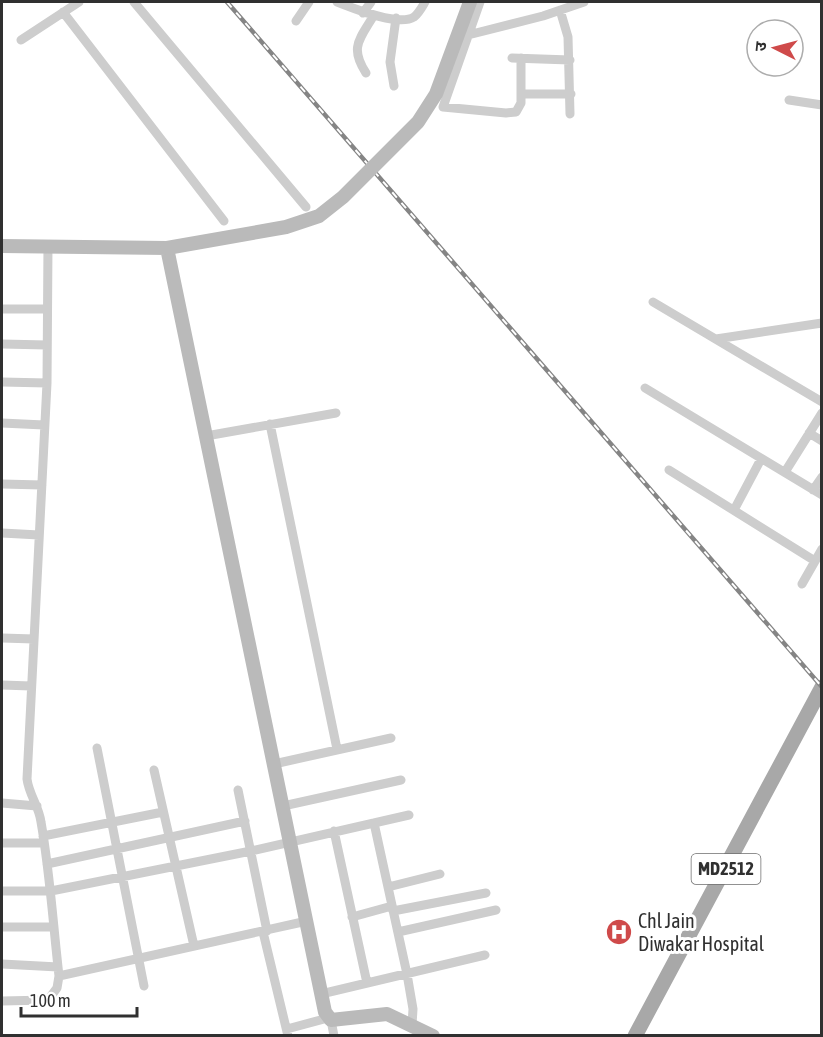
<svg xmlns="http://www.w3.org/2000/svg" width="823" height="1037" font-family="'Asap Condensed','Noto Sans Devanagari',sans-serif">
<rect width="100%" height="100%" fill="#fff"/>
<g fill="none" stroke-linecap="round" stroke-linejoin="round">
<path stroke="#cdcdcd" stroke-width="9" d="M 134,2 L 306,207
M 337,2 C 353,8 398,27 414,17 C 419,13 422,7 425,2
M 480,2 L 443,107 L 506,113 L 516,112 L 521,103 L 521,58
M 560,10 L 568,37 L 570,114
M 63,12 L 224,221
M 363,13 L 371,2
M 296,21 L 309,2
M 468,35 L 543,16 L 584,2
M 21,40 L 79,2
M 512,58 L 570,60
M 366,73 C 349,47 360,39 374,15
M 394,86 L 390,62 L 396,18
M 521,94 L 571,94
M 789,100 L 822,105
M 653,302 L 822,402
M 2,309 L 47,309
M 716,339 L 822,323
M 2,344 L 47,345
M 2,382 L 47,383
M 645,388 L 822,495
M 2,423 L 44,425
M 270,424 L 337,749
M 809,433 L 822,441
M 206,436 L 336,413
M 669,470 L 815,561
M 785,472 L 822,413
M 2,484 L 42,485
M 813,490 L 822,477
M 734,510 L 761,459
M 2,533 L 39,535
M 802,584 L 822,549
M 2,638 L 34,639
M 2,685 L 31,686
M 97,748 L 144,986
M 274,764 L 391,738
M 154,770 L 194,946
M 238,790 L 267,931
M 2,803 L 37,806
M 283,806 L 401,780
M 374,823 L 407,974 L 413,1009 L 412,1025
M 334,831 L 367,983
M 43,836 L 163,812
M 2,843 L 44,843
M 47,864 L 245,821
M 388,887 L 440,874
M 2,891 L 51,891 L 251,851 L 409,815
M 393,911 L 486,893
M 352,917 L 392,906
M 2,927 L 54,927
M 263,932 L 288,1036
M 398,932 L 496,910
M 2,964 L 58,967
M 59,976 L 307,921
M 321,994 L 485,955
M 2,1001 L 48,1000 L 57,988 L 59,976 C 53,924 50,873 41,822 C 39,806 29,795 27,779 L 47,383 L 48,245
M 331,1020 L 334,1036
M 287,1029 L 328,1018"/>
<path stroke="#bababa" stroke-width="14" d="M 2,246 L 167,248 L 325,1012 L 331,1020 L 387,1014 L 433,1036"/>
<path stroke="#a8a8a8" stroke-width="15" d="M 635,1036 L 822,687"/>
<g stroke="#858585" stroke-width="4.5">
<path id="rail" d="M 227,2 L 822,687"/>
</g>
<use href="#rail" stroke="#fff" stroke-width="2" stroke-dasharray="7" stroke-linecap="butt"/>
<path stroke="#bababa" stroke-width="14" d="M 167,248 L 286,227 L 319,216 L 343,197 L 418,122 L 436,94 L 470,2"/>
</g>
<defs>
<g id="hospital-disc" transform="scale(1.35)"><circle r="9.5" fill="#cf4a4a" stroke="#fff"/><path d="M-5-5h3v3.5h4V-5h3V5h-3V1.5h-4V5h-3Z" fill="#fff"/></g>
</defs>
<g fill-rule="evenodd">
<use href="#hospital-disc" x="619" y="932"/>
</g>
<g text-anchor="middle" stroke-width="6" stroke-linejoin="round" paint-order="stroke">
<rect fill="#fff" stroke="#6e6e6e" stroke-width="1.5" x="691.5" y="854" width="69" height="30" rx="4.5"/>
<g font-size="18" font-weight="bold" fill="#303030">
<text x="726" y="875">MD2512</text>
</g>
<g font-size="20" fill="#303030" stroke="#fff" text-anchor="start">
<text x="638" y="928">Chl Jain<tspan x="638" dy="23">Diwakar Hospital</tspan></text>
</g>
</g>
<rect width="823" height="1037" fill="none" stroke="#303030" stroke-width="6"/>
<g transform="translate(775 48) rotate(276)"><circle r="28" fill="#ffffff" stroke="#acacac" stroke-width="1.5"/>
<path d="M0-4.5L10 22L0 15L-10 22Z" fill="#cf4a4a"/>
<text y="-9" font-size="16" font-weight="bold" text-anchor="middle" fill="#303030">उ</text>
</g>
<path d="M21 1007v9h116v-9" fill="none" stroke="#303030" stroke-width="3"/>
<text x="30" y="1007" font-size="18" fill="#303030" stroke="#ffffff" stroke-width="4.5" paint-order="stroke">100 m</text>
</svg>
